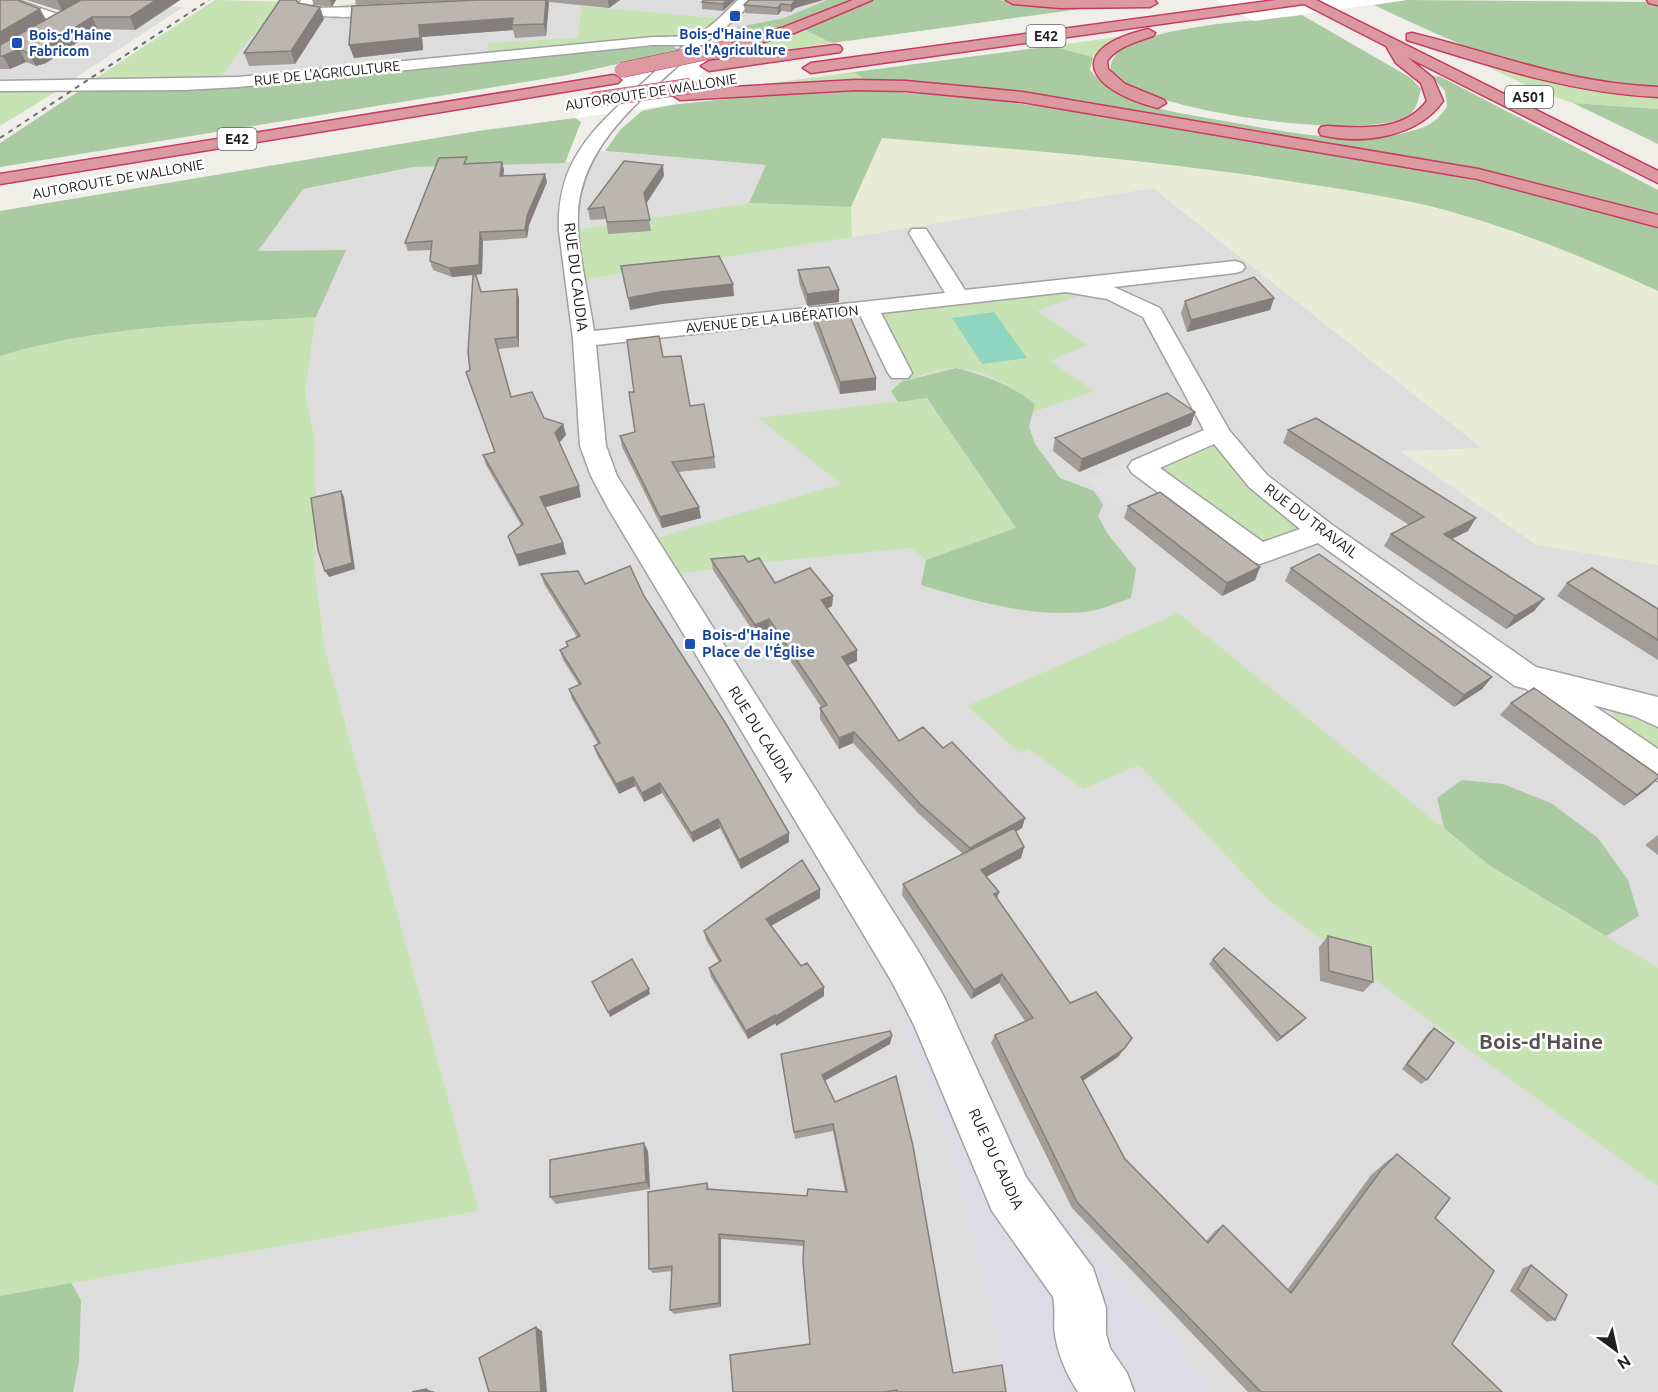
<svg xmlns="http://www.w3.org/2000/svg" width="1658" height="1392" font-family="Ubuntu,sans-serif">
<rect width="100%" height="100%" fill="#efeee8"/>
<path fill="#dedddd" d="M 371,0 L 827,0 L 784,18 L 738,27 L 718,28 L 725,20 L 578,38 L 486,57 L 217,84 L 244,42 L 273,17 Z
M 124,6 L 183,7 L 68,83 L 0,80 L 0,63 Z
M 588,150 L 767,165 L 749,203 L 569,231 L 577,281 L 1153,188 L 1482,448 L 1402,452 L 1537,545 L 1658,565 L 1658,1392 L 0,1392 L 0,1296 L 479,1211 L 324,645 L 315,570 L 315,440 L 305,392 L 316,317 L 345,250 L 257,252 L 303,189 L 413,167 L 565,162 L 582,160 Z"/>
<path fill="#e8ecd6" d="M 882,138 L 1096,157 L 1236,174 L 1382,195 L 1467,216 L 1569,250 L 1658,291 L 1658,565 L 1537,545 L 1400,451 L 1482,448 L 1153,188 L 852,237 L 851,207 Z"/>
<path fill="#c7e3b4" d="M 215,0 L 300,2 C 257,25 243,44 217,84 L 90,82 Z
M 581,6 L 725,19 L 680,36 L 486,57 L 489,43 L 578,38 Z
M 803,29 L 832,43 L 746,55 L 741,47 Z
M 1125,36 L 1102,47 L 1093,57 L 1052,46 Z
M 1474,60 C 1539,80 1590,91 1658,94 L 1658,109 L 1573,103 L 1534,89 Z
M 854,72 L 866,81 L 733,88 Z
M 0,91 L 57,91 L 0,126 Z
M 749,203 L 851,207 L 852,237 L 577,281 L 569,231 Z
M 1097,289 L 1037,311 L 1088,345 L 1050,361 L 1094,391 L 1033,412 L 1035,404 C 1015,388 982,368 955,368 C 938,368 918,377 901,382 L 901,373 L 868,308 Z
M 316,317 L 305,392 L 315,440 L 315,570 L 324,645 L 479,1211 L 0,1296 L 0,356 C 102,325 211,324 316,317 Z
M 926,398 L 1016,528 L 926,560 L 911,548 L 758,563 L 663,576 L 643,542 L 841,484 L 758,418 Z
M 1218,433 L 1321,531 L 1260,554 L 1141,467 Z
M 1178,613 L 1489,865 L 1658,968 L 1658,1186 L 1446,1033 L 1270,901 L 1139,765 L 1083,789 L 1029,749 L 1020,753 L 967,706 Z
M 1616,707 L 1658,723 L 1658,756 L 1615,725 L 1612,716 Z"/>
<path fill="#aacaa2" d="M 827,0 L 851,0 L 763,33 L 718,40 L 738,27 L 784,18 Z
M 873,0 L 999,0 L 1026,4 L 1088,8 L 832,43 L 803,29 Z
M 1406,0 L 1651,2 L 1658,5 L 1658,86 C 1563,95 1457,44 1374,5 Z
M 1302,15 L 1411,78 L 1421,89 C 1419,97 1417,109 1410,114 C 1372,144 1149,111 1115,77 C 1105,67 1114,54 1124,48 C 1162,25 1257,21 1302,15 Z
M 654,44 L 668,44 L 680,50 L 568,75 L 0,167 L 0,143 L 82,89 Z
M 1052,46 L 1093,57 L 1090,70 C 1097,79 1104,85 1114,91 C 1146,110 1188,114 1224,121 C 1284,131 1365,150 1424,127 C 1435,122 1441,116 1447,106 L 1445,91 L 1431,76 L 1441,77 L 1658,190 L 1658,218 L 1519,180 L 1323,141 L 1038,95 L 866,81 L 854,72 Z
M 859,90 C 999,96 1135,119 1273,143 C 1402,166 1533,187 1658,229 L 1658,291 C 1595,262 1535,237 1469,217 C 1408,198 1345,190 1282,180 C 1149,160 1016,149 882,138 L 851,207 L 749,203 L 766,165 L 605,151 L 620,130 L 642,111 L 671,105 L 762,95 Z
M 1573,103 L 1658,109 L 1658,144 Z
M 575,118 L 581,122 L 565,163 L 413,167 L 303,189 L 258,251 L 346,250 L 316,317 C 211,324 102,325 0,356 L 0,211 L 478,131 Z
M 956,368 C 986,376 1010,384 1035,404 L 1029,427 L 1035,444 L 1060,478 L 1094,491 L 1103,505 L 1098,516 L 1107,533 L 1136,569 L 1131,598 C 1118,602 1104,609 1091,611 C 1035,619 974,601 921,585 L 926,560 L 1016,528 L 927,398 L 898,402 L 891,391 L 901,382 Z
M 1462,780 L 1503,784 L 1551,803 L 1598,838 L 1628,880 L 1639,916 L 1606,936 L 1489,865 L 1444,828 L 1437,798 Z
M 71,1283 L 81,1300 L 79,1362 L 73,1392 L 0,1392 L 0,1296 Z"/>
<path fill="#90d5c0" d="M 994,312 L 1027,358 L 982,364 L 952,318 Z"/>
<path fill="#e0e0e0" d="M 1132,460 L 1149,473 L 1135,479 L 1153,492 L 1120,507 L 1086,480 Z"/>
<path fill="#dddce5" d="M 940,1006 L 971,1047 L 1034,1179 L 1057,1210 L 1190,1352 L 1184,1361 L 1213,1392 L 1009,1392 L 997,1329 L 946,1136 L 902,1022 Z"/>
<path fill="#fff" d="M 1216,0 L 1406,0 L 1254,21 Z
M 735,39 L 671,105 L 575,118 L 629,62 Z"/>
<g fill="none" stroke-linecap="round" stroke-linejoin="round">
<g stroke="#a1a1a1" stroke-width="3">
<path id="minor" d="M 0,0 L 18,0 L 57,14 L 71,15 L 73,18 C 62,28 9,10 0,0 Z
M 301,0 L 315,0 L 312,5 L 317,8 L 397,6 L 404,10 L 397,14 C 374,15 313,23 297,7 Z
M 738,0 L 753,0 C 735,23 712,36 691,54 C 643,98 582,143 578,213 C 576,247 589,296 594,331 L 945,293 L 909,233 L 912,229 L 926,229 L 965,290 L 1235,261 L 1242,263 L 1245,267 L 1242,271 L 1235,273 L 1114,287 L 1160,308 L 1229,430 L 1267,475 L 1331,524 L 1536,667 L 1658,697 L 1658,727 L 1634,716 L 1593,705 L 1658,749 L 1658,781 L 1646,777 L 1531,698 L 1527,689 L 1515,686 L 1318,543 L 1260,564 L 1250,561 L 1132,473 L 1128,467 L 1132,461 L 1204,430 L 1143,317 L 1107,299 L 1066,292 L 881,313 L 912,373 L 908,378 L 892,378 L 888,373 L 860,315 L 596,345 L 606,446 L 617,476 L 920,954 L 944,997 L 1026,1177 L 1093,1268 L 1106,1308 L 1106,1334 L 1110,1348 L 1127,1373 L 1134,1392 L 1078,1392 C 1067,1375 1058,1355 1055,1335 C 1053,1322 1056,1310 1053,1297 L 992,1211 L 914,1025 L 892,982 L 608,508 L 591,476 L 580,446 L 573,339 L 559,231 C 556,163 591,131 637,88 C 653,74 668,58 685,45 L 653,45 L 238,87 L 185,90 L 0,91 L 0,81 L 238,77 L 653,37 C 704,37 703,34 738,0 ZM 1214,444 L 1249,487 L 1300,529 L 1263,542 L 1160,468 Z"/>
</g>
<g stroke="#c63c60" stroke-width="3">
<path id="highway" d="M 853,0 L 872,0 L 794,33 L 737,50 L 730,46 L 732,43 L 784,27 Z
M 1006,0 L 1154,0 L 1157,3 L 1150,7 L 1060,8 L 1013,4 Z
M 1276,0 L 1316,0 L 1658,171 L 1658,183 L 1407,57 L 1433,78 L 1443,101 C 1418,137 1363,145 1321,135 L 1319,131 L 1321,127 L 1327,126 C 1362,128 1404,132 1427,101 L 1421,83 L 1396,63 L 1386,46 L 1304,4 L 811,73 L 803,68 L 811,63 Z
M 1647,0 L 1658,0 L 1658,5 L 1649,3 Z
M 1148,29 L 1155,33 L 1153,36 C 1137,42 1118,46 1107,61 L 1108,69 L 1125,84 L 1164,100 L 1166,103 L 1158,108 C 1090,91 1061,50 1148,29 Z
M 1412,33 C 1499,54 1565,83 1658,87 L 1658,97 C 1571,93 1490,66 1407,40 L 1407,34 Z
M 835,45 L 840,46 L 842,49 L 840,52 L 709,71 L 701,66 L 709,61 Z
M 613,75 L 618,77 L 621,80 L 618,83 L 0,184 L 0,174 Z
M 856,80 L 906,81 L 1022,92 L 1478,169 L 1658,215 L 1658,227 L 1477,179 L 1022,102 L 906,91 L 856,90 L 680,100 L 672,95 L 680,90 Z"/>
</g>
<use href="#minor" fill="#fff" fill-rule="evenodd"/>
<use href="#highway" fill="#dd99a0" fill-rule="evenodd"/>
<path stroke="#6e6e6e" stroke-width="2" stroke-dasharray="5 5" stroke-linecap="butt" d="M 0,138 L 209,0"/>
<g stroke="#c63c60" stroke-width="16" stroke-linecap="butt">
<path id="highway-bridge" d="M 622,70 L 726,48
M 593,100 L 690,86"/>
</g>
<use href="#highway-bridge" stroke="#dd99a0" stroke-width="15"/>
</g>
<path fill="#a29d98" d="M 0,0 L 46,20 L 61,11 L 26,0 L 180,0 L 135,30 L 98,29 L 46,63 L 36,66 L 26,62 L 10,69 L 0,69 Z
M 280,0 L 298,0 L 297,1 L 298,3 L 324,19 L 295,64 L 249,66 L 244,53 Z
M 312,0 L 336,0 L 332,7 L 314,5 Z
M 355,0 L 471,0 L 356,5 Z
M 477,0 L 620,0 L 609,8 L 549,2 L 546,36 L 515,38 L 513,30 L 422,37 L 423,50 L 354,58 L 349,45 Z
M 735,0 L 723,11 L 702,9 L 702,2 Z
M 749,0 L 823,0 L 795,8 L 791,12 L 781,11 L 778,15 L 745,13 L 744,5 Z
M 502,162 L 504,170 L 503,176 L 547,182 L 529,225 L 527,238 L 483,241 L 482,274 L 452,277 L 433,270 L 430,261 L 431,250 L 408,251 L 405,243 L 469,163 Z
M 664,176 L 646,203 L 651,231 L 608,234 L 606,219 L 590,220 L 588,209 Z
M 798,270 L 839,290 L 839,302 L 807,306 L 799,282 Z
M 517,289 L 519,299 L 519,347 L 498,349 L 511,397 L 544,418 L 563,424 L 566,435 L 559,443 L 581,497 L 545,507 L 563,543 L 566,554 L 519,566 L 508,536 L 521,525 L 486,465 L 483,455 L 495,452 L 466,372 L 470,370 L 481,292 Z
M 1274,298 L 1270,310 L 1187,332 L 1181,313 L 1185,301 Z
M 813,310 L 876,378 L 876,390 L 840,394 L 813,323 Z
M 663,357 L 690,406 L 714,457 L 716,468 L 678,472 L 701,518 L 662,528 L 622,447 L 620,436 L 635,432 L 634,392 Z
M 1191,425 L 1079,472 L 1053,451 L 1055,438 Z
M 1288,430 L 1468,531 L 1451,539 L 1544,599 L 1534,611 L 1506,629 L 1384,546 L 1391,534 L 1409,525 L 1283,443 Z
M 1128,506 L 1260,567 L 1255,580 L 1222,596 L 1124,518 Z
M 711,559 L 748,562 L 775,583 L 833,596 L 832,606 L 827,609 L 857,650 L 857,661 L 848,665 L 899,741 L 943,748 L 1025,818 L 1022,828 L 1016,832 L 1024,847 L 1021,858 L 986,877 L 997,899 L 1070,1003 L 1132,1038 L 1118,1057 L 1083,1081 L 1125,1159 L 1206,1241 L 1215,1231 L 1223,1225 L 1287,1290 L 1371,1175 L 1386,1162 L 1397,1154 L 1435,1218 L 1452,1344 L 1502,1392 L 1248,1392 L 1072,1208 L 991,1043 L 995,1035 L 1025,1021 L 999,983 L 971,999 L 902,895 L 903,884 L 963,854 L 919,814 L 853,743 L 839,749 L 820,719 L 820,708 L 821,707 L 770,630 L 756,636 L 713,570 Z
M 1291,568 L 1492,677 L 1482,689 L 1454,707 L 1285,581 Z
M 541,574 L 585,584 L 644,596 L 789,833 L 789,842 L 741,869 L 720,828 L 693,842 L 662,793 L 644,802 L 635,786 L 619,794 L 597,755 L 594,746 L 598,744 L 572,699 L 569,689 L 579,685 L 563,660 L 560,650 L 567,647 L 566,642 L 577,637 L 544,584 Z
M 1567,583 L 1658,609 L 1658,660 L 1557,596 Z
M 1511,703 L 1647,789 L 1624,806 L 1500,715 Z
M 1658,835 L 1658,855 L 1645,845 Z
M 820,898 L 771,926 L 801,966 L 824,987 L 824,996 L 776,1026 L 776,1023 L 748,1039 L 711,977 L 709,968 L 719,962 L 706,940 L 704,931 Z
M 1328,936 L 1373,982 L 1363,992 L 1320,981 L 1319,947 Z
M 1213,959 L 1306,1018 L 1301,1023 L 1277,1042 L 1209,964 Z
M 1434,1028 L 1427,1080 L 1421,1084 L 1402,1069 L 1428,1033 Z
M 890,1044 L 825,1081 L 953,1373 L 1006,1392 L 733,1392 L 810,1344 L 804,1246 L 721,1239 L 721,1307 L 674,1314 L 670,1310 L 672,1271 L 653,1273 L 649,1269 L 707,1183 L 709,1189 L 807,1196 L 845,1192 L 833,1131 L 795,1139 L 781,1054 Z
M 648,1151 L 650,1189 L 556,1204 L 550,1197 Z
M 1531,1265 L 1555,1320 L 1547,1322 L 1510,1291 L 1523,1268 Z"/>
<path fill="#847f7c" d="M 57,0 L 84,0 L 63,12 Z
M 156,0 L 180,0 L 135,30 L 130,17 Z
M 330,0 L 336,0 L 332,7 Z
M 546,0 L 548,0 L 549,2 L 546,36 L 544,24 Z
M 608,0 L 620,0 L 609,8 Z
M 727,0 L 735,0 L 723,11 L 723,4 Z
M 795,0 L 823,0 L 795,8 L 791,12 L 791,5 Z
M 781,4 L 781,11 L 778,15 L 778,8 Z
M 320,7 L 324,19 L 295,64 L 291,51 Z
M 40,9 L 47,21 L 0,49 L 0,32 Z
M 92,17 L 98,29 L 46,63 L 36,66 L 28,53 Z
M 513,18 L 512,25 L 513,30 L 422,37 L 423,50 L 354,58 L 349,45 L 419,25 Z
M 19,49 L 26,62 L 10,69 L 3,56 Z
M 502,162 L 504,170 L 502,184 L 500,176 Z
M 663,165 L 664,176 L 646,204 L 644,193 Z
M 545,174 L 547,182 L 529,225 L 527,238 L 525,230 L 527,216 Z
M 480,232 L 483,241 L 482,274 L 452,277 L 449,268 Z
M 733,284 L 734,296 L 662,304 L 630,310 L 628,298 L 660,292 Z
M 517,289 L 519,299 L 519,347 L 517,337 Z
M 839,290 L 839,302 L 807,306 L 807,294 Z
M 1274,298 L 1270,310 L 1187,332 L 1191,320 Z
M 876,378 L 876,390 L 840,394 L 840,382 Z
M 1195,412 L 1191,425 L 1079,472 L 1082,459 Z
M 563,424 L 566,435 L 558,444 L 555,433 Z
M 579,486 L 581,497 L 543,508 L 540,497 Z
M 341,491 L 344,497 L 355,569 L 329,577 L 325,571 Z
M 699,507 L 701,518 L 662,528 L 660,517 Z
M 1476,518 L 1468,531 L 1436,547 L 1444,534 Z
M 563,543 L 566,554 L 519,566 L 516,555 Z
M 1260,567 L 1255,580 L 1222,596 L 1227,583 Z
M 833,596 L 832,606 L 821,611 L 821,600 Z
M 1544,599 L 1534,611 L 1506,629 L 1515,616 Z
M 769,619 L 770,630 L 756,636 L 755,625 Z
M 857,650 L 857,661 L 842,668 L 842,657 Z
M 1492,677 L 1482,689 L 1454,707 L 1464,695 Z
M 854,732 L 853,743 L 839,749 L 839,738 Z
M 633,777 L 635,786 L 619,794 L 616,784 Z
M 1658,779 L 1647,789 L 1624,806 L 1637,795 Z
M 660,783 L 662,793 L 644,802 L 642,793 Z
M 1025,818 L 1022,828 L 968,858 L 970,848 Z
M 718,819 L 720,828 L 693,842 L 691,833 Z
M 789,833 L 789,842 L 741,869 L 739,860 Z
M 1024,847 L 1021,858 L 978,881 L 981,870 Z
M 820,889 L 820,898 L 767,928 L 766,919 Z
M 999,892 L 996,902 L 994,894 Z
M 1002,974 L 999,983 L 971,999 L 974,990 Z
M 824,987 L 824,996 L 776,1026 L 775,1017 Z
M 649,989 L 650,994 L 610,1017 L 608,1012 Z
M 775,1015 L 776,1023 L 748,1039 L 746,1031 Z
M 1306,1018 L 1301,1023 L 1277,1042 L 1281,1037 Z
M 892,1036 L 890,1044 L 822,1082 L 822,1075 Z
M 1132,1038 L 1118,1057 L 1076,1085 L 1081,1077 Z
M 644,1143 L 648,1151 L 650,1189 L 646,1182 Z
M 719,1234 L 721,1239 L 721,1307 L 719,1303 Z
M 536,1327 L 542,1331 L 547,1392 L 541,1392 Z
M 426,1389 L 435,1392 L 425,1392 Z"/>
<path fill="#bcb6b1" stroke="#847f7c" stroke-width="1.5" d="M 0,0 L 17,0 L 40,9 L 0,32 Z
M 81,0 L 156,0 L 130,17 L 92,17 L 39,50 L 28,53 L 19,49 L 3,56 L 0,56 L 0,45 Z
M 280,0 L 296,0 L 298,3 L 320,7 L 291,51 L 244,53 Z
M 477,0 L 546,0 L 544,24 L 512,25 L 513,18 L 419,25 L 420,38 L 349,45 L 352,6 Z
M 704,0 L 727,0 L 723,4 L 702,2 Z
M 749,0 L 796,0 L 791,5 L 781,4 L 778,8 L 744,5 Z
M 467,157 L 464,164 L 502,162 L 500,176 L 545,174 L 527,216 L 525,230 L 480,232 L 479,265 L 449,268 L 430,261 L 432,241 L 405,243 L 439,158 Z
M 624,161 L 663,165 L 644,193 L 650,220 L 607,222 L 604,207 L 588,209 Z
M 719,256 L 733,284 L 660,292 L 628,298 L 621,266 Z
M 829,267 L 839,290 L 807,294 L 798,270 Z
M 476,275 L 481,292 L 517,289 L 517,337 L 495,339 L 511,397 L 532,392 L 544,418 L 563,424 L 555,433 L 579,486 L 540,497 L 563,543 L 516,555 L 508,536 L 523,524 L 483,455 L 495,452 L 466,372 L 470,370 L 468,352 L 473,276 Z
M 1254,277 L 1274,298 L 1191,320 L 1185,301 Z
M 846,307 L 876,378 L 840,382 L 813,310 Z
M 659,336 L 663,357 L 681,356 L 690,406 L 704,404 L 714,457 L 672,462 L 699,507 L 660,517 L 620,436 L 635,432 L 629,392 L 634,392 L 627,340 Z
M 1167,393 L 1195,412 L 1082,459 L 1055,438 Z
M 1316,418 L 1476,518 L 1444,534 L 1544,599 L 1515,616 L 1391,534 L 1424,517 L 1288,430 Z
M 341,491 L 352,563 L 325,571 L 318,550 L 311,498 Z
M 1160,492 L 1260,567 L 1227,583 L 1128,506 Z
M 1319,554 L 1492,677 L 1464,695 L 1291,568 Z
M 744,556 L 748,562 L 759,558 L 775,583 L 810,568 L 833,596 L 821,600 L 857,650 L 842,657 L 899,741 L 923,727 L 943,748 L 952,742 L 1025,818 L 970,848 L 920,804 L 854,732 L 839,738 L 820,708 L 827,705 L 769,619 L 755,625 L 711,559 Z
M 630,566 L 644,596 L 726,724 L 789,833 L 739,860 L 718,819 L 691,833 L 660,783 L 642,793 L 633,777 L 616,784 L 594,746 L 600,743 L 569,689 L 581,684 L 560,650 L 568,646 L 566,642 L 580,636 L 541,574 L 578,571 L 585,584 Z
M 1592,568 L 1658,609 L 1658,640 L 1567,583 Z
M 1534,688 L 1658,775 L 1658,778 L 1637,795 L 1511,703 Z
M 1014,828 L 1024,847 L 981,870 L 999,892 L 994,894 L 1070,1003 L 1096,992 L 1132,1038 L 1124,1049 L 1081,1077 L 1125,1159 L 1208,1243 L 1223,1225 L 1291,1293 L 1382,1169 L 1397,1154 L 1450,1198 L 1435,1218 L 1494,1271 L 1452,1344 L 1502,1392 L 1261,1392 L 1077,1202 L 995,1035 L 1033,1018 L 1002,974 L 974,990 L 903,884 Z
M 802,860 L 820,889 L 766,919 L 801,966 L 807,963 L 824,987 L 775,1017 L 775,1015 L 746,1031 L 709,968 L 721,961 L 704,931 Z
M 1328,936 L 1371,947 L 1373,982 L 1329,971 Z
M 1224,948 L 1306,1018 L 1281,1037 L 1213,959 Z
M 632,959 L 649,989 L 608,1012 L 592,982 Z
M 1434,1028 L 1454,1043 L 1427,1080 L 1407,1064 Z
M 890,1031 L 892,1036 L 822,1075 L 835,1102 L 896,1076 L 913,1146 L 953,1373 L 1002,1365 L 1006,1392 L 897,1392 L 897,1390 L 884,1392 L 733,1392 L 730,1355 L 810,1344 L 803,1261 L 804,1241 L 719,1234 L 719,1303 L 670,1310 L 672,1266 L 649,1269 L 648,1192 L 707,1183 L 707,1189 L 807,1196 L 808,1189 L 847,1192 L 833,1124 L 794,1132 L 781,1054 Z
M 644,1143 L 646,1182 L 550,1197 L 550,1160 Z
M 1531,1265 L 1567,1295 L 1555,1320 L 1518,1289 Z
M 536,1327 L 541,1392 L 489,1392 L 479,1358 Z
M 426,1389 L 425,1392 L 412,1392 Z"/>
<g fill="#1a4fb4" stroke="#fff" stroke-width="2">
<rect x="729" y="10" width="12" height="12" rx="3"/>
<rect x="11" y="37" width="12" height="12" rx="3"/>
<rect x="684" y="638" width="12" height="12" rx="3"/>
</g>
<g text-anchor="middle" stroke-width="5" stroke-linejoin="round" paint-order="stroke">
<g font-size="14" font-weight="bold" fill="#164399" stroke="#fff">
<text x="735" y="39">Bois-d'Haine Rue<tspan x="735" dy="16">de l'Agriculture</tspan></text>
<text x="29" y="40" text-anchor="start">Bois-d'Haine<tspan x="29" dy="16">Fabricom</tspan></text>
</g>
<g fill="#fff" stroke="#636363" stroke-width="1.5">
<rect x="1026.5" y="25" width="39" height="22" rx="4.5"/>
<rect x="1505" y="86" width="48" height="22" rx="4.5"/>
<rect x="217.5" y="128" width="39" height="22" rx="4.5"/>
</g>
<g font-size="14" font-weight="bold" fill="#202020">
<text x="1046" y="41">E42</text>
<text x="1529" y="102">A501</text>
<text x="237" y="144">E42</text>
</g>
<g font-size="14" fill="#202020" stroke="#fff">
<text transform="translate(327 73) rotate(-6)" y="5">RUE DE L'AGRICULTURE</text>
<text transform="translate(651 92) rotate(-9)" y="5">AUTOROUTE DE WALLONIE</text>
<text transform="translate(118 179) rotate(-10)" y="5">AUTOROUTE DE WALLONIE</text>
<text transform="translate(772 319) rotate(-6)" y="5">AVENUE DE LA LIBÉRATION</text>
</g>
<g font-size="15" fill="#202020" stroke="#fff">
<text transform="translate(576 277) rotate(83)" y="5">RUE DU CAUDIA</text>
<text transform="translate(1311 521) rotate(37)" y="5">RUE DU TRAVAIL</text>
<text transform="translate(761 734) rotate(58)" y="5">RUE DU CAUDIA</text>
<text transform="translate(996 1159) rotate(65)" y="5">RUE DU CAUDIA</text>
</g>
<g font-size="15" font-weight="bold" fill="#164399" stroke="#fff" text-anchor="start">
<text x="702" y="640">Bois-d'Haine<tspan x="702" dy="17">Place de l'Église</tspan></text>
</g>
<g font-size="21" font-weight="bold" fill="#535353" stroke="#fff">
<text x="1541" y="1049">Bois-d'Haine</text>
</g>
</g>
<g transform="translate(1616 1350) rotate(147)" stroke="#ffffff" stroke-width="4.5" paint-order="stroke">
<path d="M0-4.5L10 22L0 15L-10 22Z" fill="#202020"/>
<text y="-9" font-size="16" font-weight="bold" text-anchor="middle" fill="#202020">N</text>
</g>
</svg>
